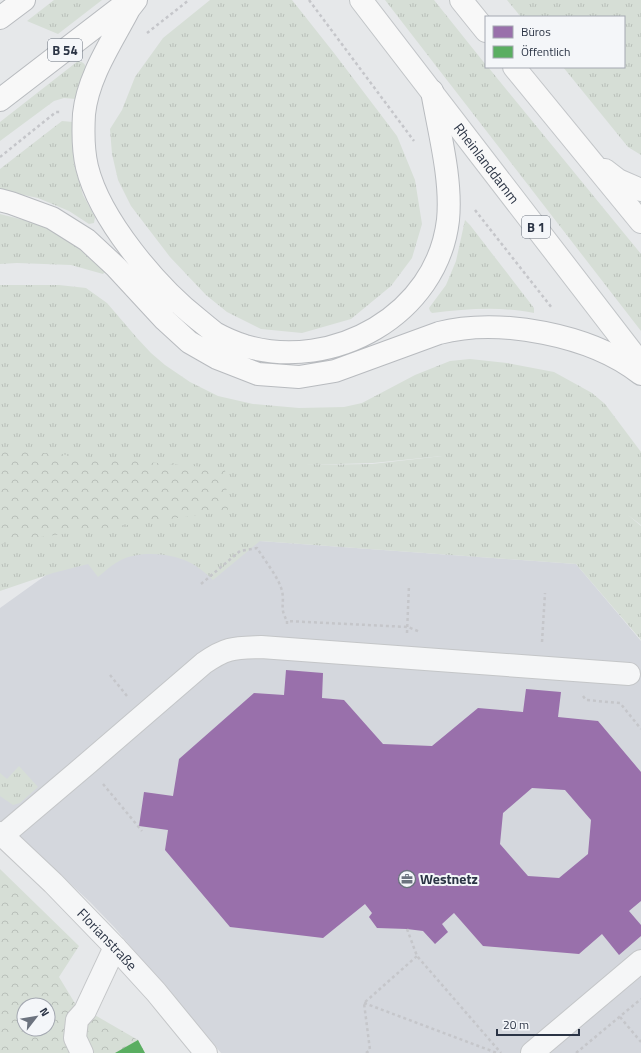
<svg xmlns="http://www.w3.org/2000/svg" width="641" height="1053" font-family="'Titillium Web',sans-serif">
<defs>
<pattern id="grass-tufts" width="24" height="20" patternUnits="userSpaceOnUse"><rect width="24" height="20" fill="#d6ded6"/><path d="M3 7l-1-3M5 7V3M7 7l1-3M15 17l-1-3M17 17v-4M19 17l1-3" fill="none" stroke="#b8bfb9"/></pattern>
<pattern id="park-crowns" width="20" height="18" patternUnits="userSpaceOnUse"><rect width="20" height="18" fill="#d6ded6"/><path d="M2 6a3 3 0 1 1 6 0M12 15a3 3 0 1 1 6 0" fill="none" stroke="#b8bfb9"/></pattern>
</defs>
<rect width="100%" height="100%" fill="#e6e8ea"/>
<path fill="#d4d7dd" d="M 260,541 L 576,564 L 641,641 L 641,1053 L 221,1053 L 115,928 L 90,902 L 15,833 L 0,822 L 0,608 L 88,545 Z"/>
<path fill="url(#grass-tufts)" fill-rule="evenodd" d="M 54,0 L 102,0 L 58,34 L 27,21 Z
M 210,0 L 292,0 L 334,53 L 397,136 L 415,180 L 422,224 L 412,258 L 391,286 L 351,319 L 302,333 L 261,329 L 227,312 L 206,295 L 170,257 L 131,206 L 118,180 L 112,154 L 110,129 L 122,110 L 135,77 L 163,38 Z
M 385,0 L 434,0 L 486,65 L 486,67 L 488,67 L 641,254 L 641,331 Z
M 507,0 L 641,0 L 641,155 L 628,147 L 563,67 L 624,67 L 624,17 L 521,17 Z
M 78,61 C 83,62 85,63 86,69 L 76,99 L 64,98 L 54,101 L 0,141 L 0,122 Z
M 62,121 L 73,122 L 74,164 L 83,195 L 95,217 L 94,223 L 89,224 L 69,211 L 38,198 L 0,190 L 0,169 Z
M 0,214 L 40,224 L 75,245 L 105,272 L 103,274 L 71,265 L 17,263 L 0,264 Z
M 465,220 L 470,225 L 534,308 L 534,313 C 499,306 467,309 432,313 L 430,311 L 429,308 L 446,285 L 456,261 Z
M 0,285 L 59,285 L 86,288 L 107,303 L 137,338 L 67,377 L 137,338 L 151,353 L 165,365 L 190,382 L 218,396 L 253,404 L 299,408 L 344,407 L 362,403 L 415,375 L 450,361 L 470,359 L 507,363 L 554,372 L 592,393 L 605,404 L 641,452 L 641,525 L 628,515 L 641,526 L 641,640 L 576,564 L 260,541 L 213,580 C 208,575 202,570 196,566 C 176,553 142,550 121,560 C 113,564 105,571 98,577 L 88,564 L 53,573 L 0,591 ZM 442,456 L 372,464 L 305,465 L 373,463 Z
M 19,766 L 38,787 L 20,803 L 13,805 L 0,796 L 0,773 L 7,779 Z"/>
<path fill="url(#park-crowns)" fill-rule="evenodd" d="M 0,449 L 225,469 L 228,511 L 19,540 L 0,544 Z
M 0,869 L 79,946 L 59,977 L 76,1005 L 93,1014 L 138,1040 L 145,1053 L 0,1053 ZM 24,1005 L 48,1005 L 48,1029 L 24,1029 Z"/>
<path fill="#9970ab" fill-rule="evenodd" d="M 286,670 L 323,673 L 322,698 L 344,700 L 383,744 L 432,746 L 478,708 L 523,712 L 526,689 L 561,692 L 558,717 L 598,721 L 641,772 L 641,901 L 629,911 L 641,925 L 641,936 L 619,955 L 602,934 L 579,954 L 483,946 L 454,913 L 442,924 L 448,932 L 435,944 L 423,931 L 407,929 L 377,928 L 369,917 L 372,913 L 365,904 L 323,938 L 230,927 L 165,850 L 168,830 L 139,826 L 144,792 L 173,796 L 179,759 L 254,693 L 284,695 ZM 532,788 L 565,790 L 591,820 L 588,854 L 559,878 L 528,876 L 500,844 L 503,813 Z"/>
<path fill="#5aae61" d="M 138,1040 L 145,1053 L 115,1053 Z"/>
<g fill="none" stroke-linecap="round" stroke-linejoin="round">
<g stroke="#c4c6c8" stroke-width="24">
<g id="minor">
<path id="s1" d="M 0,833 L 53,883 L 115,947 L 156,992 L 206,1053"/>
<path d="M 3,835 L 88,763 L 204,663 C 227,647 234,648 261,647 L 629,674"/>
<path d="M 82,1053 L 75,1038 L 77,1020 L 85,1011 L 115,947"/>
<path d="M 532,1053 L 641,961"/>
</g>
</g>
<g stroke="#c2c5c8" stroke-width="24">
<g id="major">
<path id="s2" d="M 361,0 L 641,364"/>
<path d="M 461,0 L 486,31"/>
<path d="M 514,67 L 641,222"/>
<path d="M 605,170 L 618,180 L 641,190"/>
</g>
</g>
<g stroke="#b8bbbf" stroke-width="24">
<path id="highway" d="M 136,0 L 129,9 C 112,42 88,76 84,114 C 83,131 83,150 87,167 C 100,220 157,287 199,320 C 204,324 210,329 215,333 C 224,338 236,343 245,346 C 333,372 437,315 448,220 C 452,179 439,132 432,91
M 0,18 L 24,0
M 0,100 L 130,0
M 0,200 L 11,203 L 52,218 L 87,240 L 116,267 L 165,320 L 189,342 L 217,358 L 258,374 L 299,377 L 335,371 L 439,333 C 499,317 592,335 641,374"/>
</g>
<path stroke="#c5c6ca" stroke-width="2.5" stroke-dasharray="3 3" stroke-linecap="butt" d="M 309,0 L 414,141
M 147,33 L 189,0
M 0,157 L 56,112 L 60,112
M 475,210 L 552,308
M 201,584 L 240,551 L 257,548 C 265,561 279,578 282,591 C 285,604 279,607 287,621
M 287,624 L 287,621 L 408,627 L 420,632
M 407,633 L 409,585
M 542,642 L 545,593
M 110,675 L 127,696
M 583,696 L 586,700 L 620,703 L 641,729
M 103,784 L 142,831
M 407,929 L 417,956 L 501,1053
M 364,1003 L 497,1053
M 620,1017 L 641,1042
M 366,1053 L 370,1050 L 364,1003 L 417,956
M 576,1053 L 641,999"/>
<use href="#minor" stroke="#f5f6f7" stroke-width="22"/>
<use href="#major" stroke="#f8f8f8" stroke-width="22"/>
<use href="#highway" stroke="#f8f8f8" stroke-width="22"/>
</g>
<defs>
<g id="office-ring" transform="scale(0.9)"><circle r="9.5" fill="#f4f6f9" stroke="#6c737f" stroke-width="1.5"/><path d="M-6-3h4V-5.5h4V-3h4V5H-6ZM-1-4.5V-3h2v-1.5ZM-6 0V1H6V0Z" fill="#6c737f"/></g>
</defs>
<g fill-rule="evenodd">
<use href="#office-ring" x="407" y="879"/>
</g>
<g text-anchor="middle" stroke-width="4" stroke-linejoin="round" paint-order="stroke">
<g fill="#f4f6f9" stroke="#676e7b" stroke-width="1">
<rect x="48" y="39" width="34" height="22" rx="3"/>
<rect x="522" y="216" width="28" height="22" rx="3"/>
</g>
<g font-size="13" font-weight="bold" fill="#2b3445">
<text x="65" y="55">B 54</text>
<text x="536" y="232">B 1</text>
</g>
<g font-size="14" fill="#2b3445" stroke="#f4f6f9">
<text dy="5" stroke="none"><textPath href="#s2" startOffset="206">Rheinlanddamm</textPath></text>
<text dy="5" stroke="none"><textPath href="#s1" startOffset="151">Florianstraße</textPath></text>
</g>
<g font-size="14" font-weight="bold" fill="#2b3445" stroke="#f4f6f9" text-anchor="start">
<text x="420" y="884">Westnetz</text>
</g>
</g>
<rect x="485" y="16" width="140" height="52" fill="#f4f6f9" stroke="#a4a8b1"/>
<rect x="493" y="26" width="20" height="12" fill="#9970ab" stroke="#a4a8b1"/>
<text x="521" y="36" font-size="12" fill="#2b3445">Büros</text>
<rect x="493" y="46" width="20" height="12" fill="#5aae61" stroke="#a4a8b1"/>
<text x="521" y="56" font-size="12" fill="#2b3445">Öffentlich</text>
<g transform="translate(36 1017) rotate(59)"><circle r="19" fill="#f4f6f9" stroke="#a4a8b1"/>
<path d="M0-3L7 15L0 10L-7 15Z" fill="#6c737f"/>
<text y="-6" font-size="11" font-weight="bold" text-anchor="middle" fill="#2b3445">N</text>
</g>
<path d="M497 1029v6h82v-6" fill="none" stroke="#2b3445" stroke-width="2"/>
<text x="503" y="1029" font-size="12" fill="#2b3445" stroke="#f4f6f9" stroke-width="3" paint-order="stroke">20 m</text>
</svg>
